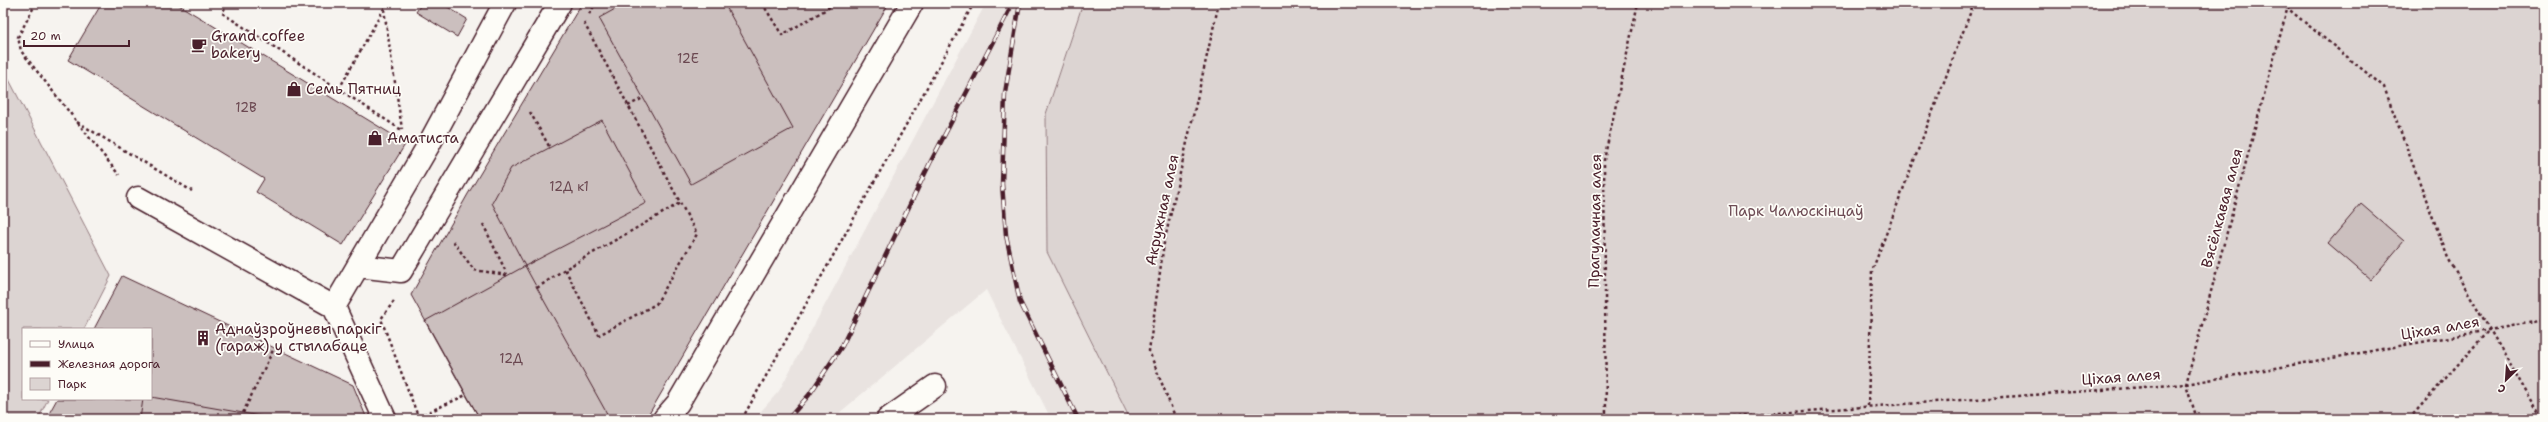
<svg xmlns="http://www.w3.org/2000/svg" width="2548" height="422" font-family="'Shantell Sans',sans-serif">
<rect width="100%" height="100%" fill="#f6f3ef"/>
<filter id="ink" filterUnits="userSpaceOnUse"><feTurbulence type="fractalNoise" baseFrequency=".025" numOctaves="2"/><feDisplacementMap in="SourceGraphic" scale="8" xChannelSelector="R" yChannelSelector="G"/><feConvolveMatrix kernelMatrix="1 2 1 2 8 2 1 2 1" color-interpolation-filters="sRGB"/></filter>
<g filter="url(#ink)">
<path fill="#e9e3e0" d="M 986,3 L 1083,3 L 1046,114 L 1047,252 L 1130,419 L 1051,419 L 986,290 L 832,419 L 754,419 L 779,391 Z"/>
<path fill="#dcd4d2" stroke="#937a7e" d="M 1083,3 L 2545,3 L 2545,419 L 1130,419 L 1047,252 L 1046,114 Z
M 3,68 L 111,276 L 84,329 L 23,329 L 23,399 L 48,399 L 38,419 L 3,419 Z"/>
<path fill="#cbbfbe" stroke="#4a1f2b" d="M 102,3 L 180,3 L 179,5 L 406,143 L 343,245 L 256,192 L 264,179 L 68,60 Z
M 422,3 L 441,3 L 467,19 L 457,37 L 416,12 Z
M 582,3 L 889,3 L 649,414 L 640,419 L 480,419 L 411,295 L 468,194 Z
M 626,3 L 724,3 L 793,128 L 691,184 L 599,18 Z
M 602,120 L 646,203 L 525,266 L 492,203 L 511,168 Z
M 2361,204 L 2404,241 L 2371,280 L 2328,243 Z
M 525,266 L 537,288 L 610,419 L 480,419 L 466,395 L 425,321 Z
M 122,276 L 353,385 L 367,419 L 46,419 L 57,399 L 151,399 L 151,329 L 94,329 Z
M 151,397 L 243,413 L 276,419 L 140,419 L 143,399 Z"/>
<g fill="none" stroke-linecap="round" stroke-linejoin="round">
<g stroke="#4a1f2b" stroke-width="25">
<path id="minor" d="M 138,198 L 334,307
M 358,266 L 401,271 L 560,3
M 385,419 L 334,307 L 428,146 L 505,3
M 664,419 L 678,403 L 912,3
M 888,419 L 935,386"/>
</g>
<path stroke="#4a1f2b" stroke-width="2.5" stroke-dasharray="3 3" stroke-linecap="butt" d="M 36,3 L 18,37 L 21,51 L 119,175
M 228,3 L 222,13 L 403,131
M 383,3 L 402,129
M 762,3 L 782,35 L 837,3
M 2281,3 L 2384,87 L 2448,258 L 2542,419
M 589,14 L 596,3
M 584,23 L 697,234 L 656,304 L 599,335 L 565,269 L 680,203
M 339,89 L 387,3
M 628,106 L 643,98
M 530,112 L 550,148
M 77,122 L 192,191
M 483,224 L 507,274
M 453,241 L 474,270 L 507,275
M 537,288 L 565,269
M 394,301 L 381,319 L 419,419
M 1868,406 L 1872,271 L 1974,3
M 243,413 L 274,348
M 418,417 L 466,395
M 742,419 L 974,3
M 1176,419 L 1149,351 L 1164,243 L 1219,3
M 1606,419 L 1604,160 L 1638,3
M 1695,419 L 2186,384 L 2545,320
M 2197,419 L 2186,384 L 2287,10 L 2291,3
M 2409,419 L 2489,330"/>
<use href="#minor" stroke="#fdfcf7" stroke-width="22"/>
<g stroke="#4a1f2b" stroke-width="4.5">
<path id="rail" d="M 1020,3 L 1005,93 L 1002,184 L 1006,235 L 1020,302 L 1078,419
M 788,419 L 809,395 L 842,346 L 930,163 L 1013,3"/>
</g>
<use href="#rail" stroke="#fdfcf7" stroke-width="3" stroke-dasharray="9" stroke-linecap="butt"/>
</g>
</g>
<defs>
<g id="cafe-bare" transform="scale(1.2)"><path d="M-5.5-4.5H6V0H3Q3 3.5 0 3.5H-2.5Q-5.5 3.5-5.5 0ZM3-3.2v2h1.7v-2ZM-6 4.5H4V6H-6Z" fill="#4a1f2b" stroke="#fdfcf7" stroke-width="2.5" paint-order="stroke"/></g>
<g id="shop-bare" transform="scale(1.2)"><path d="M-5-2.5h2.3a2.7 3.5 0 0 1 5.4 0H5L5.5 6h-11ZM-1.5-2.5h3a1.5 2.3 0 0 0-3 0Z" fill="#4a1f2b" stroke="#fdfcf7" stroke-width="2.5" paint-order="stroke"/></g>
<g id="building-bare" transform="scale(1.2)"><path d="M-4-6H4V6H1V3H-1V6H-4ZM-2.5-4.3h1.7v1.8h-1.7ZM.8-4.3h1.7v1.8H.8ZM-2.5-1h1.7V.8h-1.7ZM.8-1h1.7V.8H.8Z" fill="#4a1f2b" stroke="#fdfcf7" stroke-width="2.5" paint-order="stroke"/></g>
</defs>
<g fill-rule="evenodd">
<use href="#cafe-bare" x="199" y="45"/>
<use href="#shop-bare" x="294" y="89"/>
<use href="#shop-bare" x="375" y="138"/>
<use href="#building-bare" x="203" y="338"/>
</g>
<g text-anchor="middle" stroke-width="3.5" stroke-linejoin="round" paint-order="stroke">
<g font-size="13" fill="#6a4750">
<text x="688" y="63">12Е</text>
<text x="246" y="112">12В</text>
<text x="569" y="191">12Д к1</text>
<text x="511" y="363">12Д</text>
</g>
<g font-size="15" fill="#4a1f2b" stroke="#fdfcf7" text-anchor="start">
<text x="211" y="41">Grand coffee<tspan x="211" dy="17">bakery</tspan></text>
<text x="306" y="94">Семь Пятниц</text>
<text x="387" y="143">Аматиста</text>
<text x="215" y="334">Аднаўзроўневы паркіг<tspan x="215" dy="17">(гараж) у стылабаце</tspan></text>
</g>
<g font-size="15" fill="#4a1f2b" stroke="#fdfcf7">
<text transform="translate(2222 208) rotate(-75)" y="5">Вясёлкавая алея</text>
<text transform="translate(1162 210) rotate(-78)" y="5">Акружная алея</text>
<text transform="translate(1595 221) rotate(-89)" y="5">Прагулачная алея</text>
<text transform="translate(2440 328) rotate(-10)" y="5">Ціхая алея</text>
<text transform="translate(2121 377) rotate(-4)" y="5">Ціхая алея</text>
</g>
<g font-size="15" fill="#6e4c55" stroke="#fdfcf7">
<text x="1796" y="216">Парк Чалюскінцаў</text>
</g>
</g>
<rect width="2548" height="422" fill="none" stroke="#fdfcf7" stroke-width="16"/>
<rect x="8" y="8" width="2532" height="406" fill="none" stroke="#4a1f2b" stroke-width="1.5" filter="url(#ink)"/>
<rect x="22" y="328" width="130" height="72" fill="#fdfcf7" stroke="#b5a4a5"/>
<rect x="30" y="341" width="20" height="6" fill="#fdfcf7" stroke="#b5a4a5"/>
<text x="58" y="348" font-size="12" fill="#4a1f2b">Улица</text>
<rect x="30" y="361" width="20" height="6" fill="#4a1f2b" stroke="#b5a4a5"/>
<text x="58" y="368" font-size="12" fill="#4a1f2b">Железная дорога</text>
<rect x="30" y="378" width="20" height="12" fill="#dcd4d2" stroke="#b5a4a5"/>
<text x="58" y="388" font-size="12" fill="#4a1f2b">Парк</text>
<g transform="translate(2506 380) rotate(205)" stroke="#fdfcf7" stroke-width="3" paint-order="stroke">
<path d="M0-3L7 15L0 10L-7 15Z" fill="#4a1f2b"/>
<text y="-6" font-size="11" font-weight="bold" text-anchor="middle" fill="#4a1f2b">С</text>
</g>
<path d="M24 40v6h105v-6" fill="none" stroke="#4a1f2b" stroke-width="2"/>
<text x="30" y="40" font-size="12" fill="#4a1f2b" stroke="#fdfcf7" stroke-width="3" paint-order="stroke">20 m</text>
</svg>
